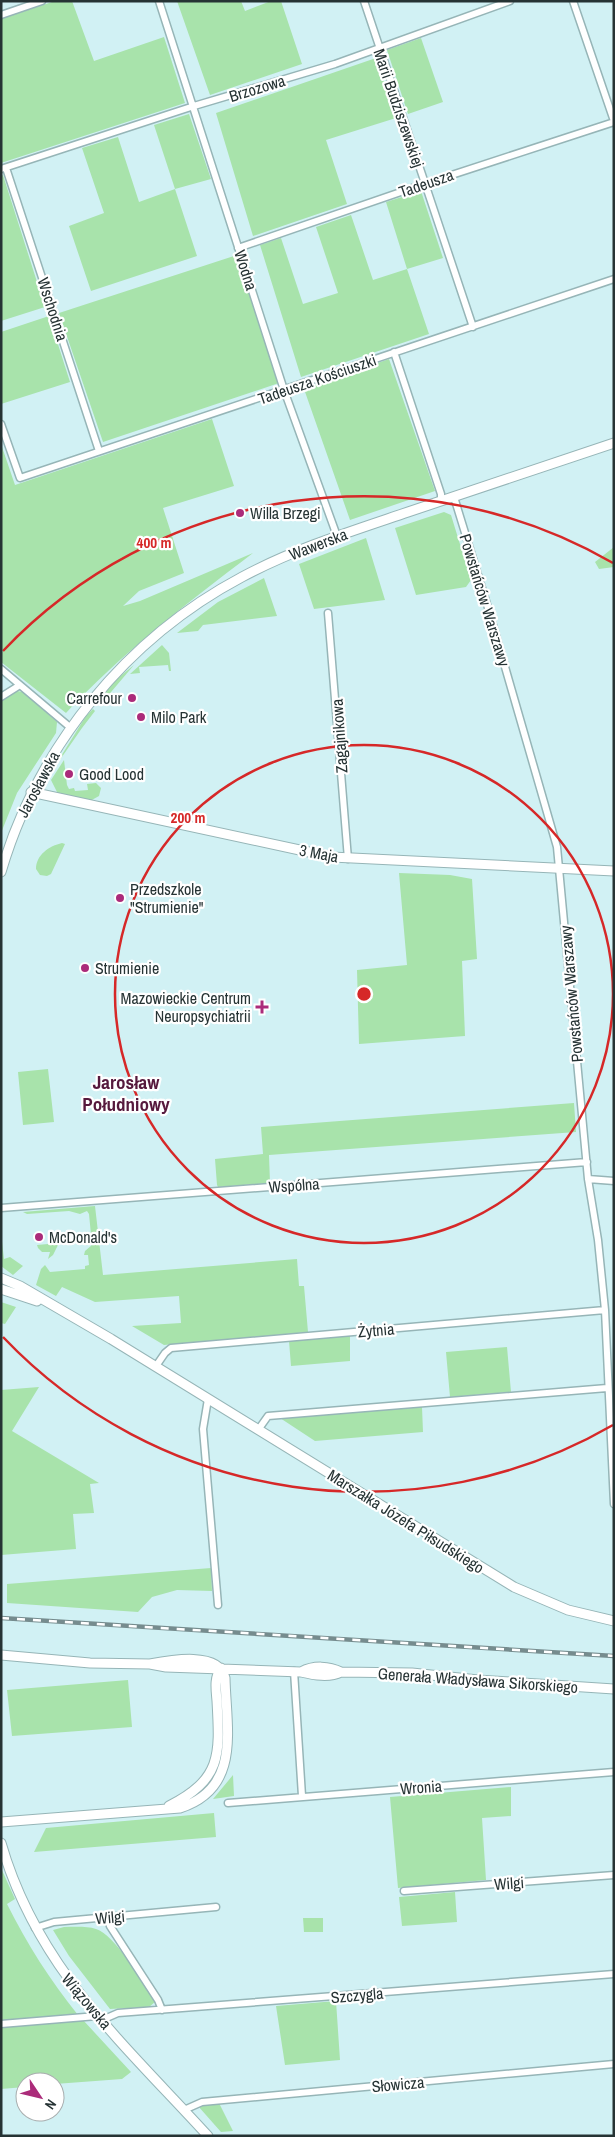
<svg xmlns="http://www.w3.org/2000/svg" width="615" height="2137" font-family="'Archivo Narrow',sans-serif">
<rect width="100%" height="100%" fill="#d1f1f4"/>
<path fill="#a8e3ab" d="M 55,1 L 72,1 L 94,61 L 164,37 L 185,103 L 1,163 L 1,19 Z
M 177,1 L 241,1 L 245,11 L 271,1 L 281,1 L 302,64 L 210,95 Z
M 421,38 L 443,102 L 408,114 L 387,50 Z
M 376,58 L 396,118 L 326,140 L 347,204 L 253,236 L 216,113 Z
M 189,114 L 211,179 L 175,189 L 197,256 L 91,291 L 69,226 L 104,213 L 82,148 L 118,137 L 139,202 L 175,189 L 154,125 Z
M 3,175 L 45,307 L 1,321 L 1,176 Z
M 421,191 L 443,258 L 407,269 L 429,334 L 301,377 L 260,245 L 281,238 L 303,304 L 338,293 L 316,227 L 351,215 L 373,280 L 407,269 L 386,202 Z
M 237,255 L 279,383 L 103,442 L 59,313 Z
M 49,316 L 70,382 L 1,404 L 1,332 Z
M 389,359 L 435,491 L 350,520 L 304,389 Z
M 212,419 L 234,486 L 163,508 L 184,573 L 139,591 L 123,606 L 140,601 L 253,553 C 187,603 122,653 66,713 L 1,662 L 1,444 L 15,485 Z
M 444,512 L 451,515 L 471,580 L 466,587 L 416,595 L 395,528 Z
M 366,538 L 385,600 L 314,609 L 299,564 Z
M 614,547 L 614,567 L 599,569 L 595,562 Z
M 264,578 L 277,616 L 203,625 L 198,631 L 177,633 L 218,602 Z
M 162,645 L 169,653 L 171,671 L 169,671 L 168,665 L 139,667 L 140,673 L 130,674 Z
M 134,665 L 100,705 L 99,705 L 96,702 L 118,678 Z
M 17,691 L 23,692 L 57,722 L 56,733 L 17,793 L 1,833 L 1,701 Z
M 93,709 L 95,711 L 82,728 L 48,777 L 86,716 Z
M 64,760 L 67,785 L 69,789 L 74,788 L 75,791 L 88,790 L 87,784 L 96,783 L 101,788 L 99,796 L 90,801 L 58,794 L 51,780 Z
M 62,843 L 65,844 L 51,874 L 47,876 L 40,875 L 36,869 C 36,855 49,846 62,843 Z
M 399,873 L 450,875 L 472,879 L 477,959 L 462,961 L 465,1036 L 359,1044 L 357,970 L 407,965 Z
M 48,1069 L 54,1122 L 23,1125 L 18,1072 Z
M 574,1103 L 576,1132 L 269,1155 L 270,1183 L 218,1187 L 217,1185 L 215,1159 L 263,1154 L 261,1127 Z
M 95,1206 L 103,1275 L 297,1259 L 299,1286 L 304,1286 L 308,1332 L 164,1345 L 132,1326 L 181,1323 L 179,1296 L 95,1302 L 62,1287 L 56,1296 L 36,1285 L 41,1269 L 45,1265 L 50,1272 L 85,1269 L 85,1266 L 89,1265 L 88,1255 L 84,1255 L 85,1251 L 92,1245 L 89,1214 L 87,1211 L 80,1214 L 69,1211 L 27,1214 L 23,1212 Z
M 1,1233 L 4,1259 L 10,1257 L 23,1266 L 13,1275 L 1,1266 Z
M 59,1243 L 53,1255 L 48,1259 L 50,1252 L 42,1252 L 38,1248 L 37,1245 Z
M 1,1302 L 16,1307 L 5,1324 L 1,1323 Z
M 350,1336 L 350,1361 L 291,1366 L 289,1341 Z
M 507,1347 L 511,1392 L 450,1397 L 446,1352 Z
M 39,1387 L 12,1431 L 99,1483 L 90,1484 L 94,1513 L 73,1514 L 76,1549 L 1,1555 L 1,1390 Z
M 422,1407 L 423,1432 L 315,1441 L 280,1418 Z
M 211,1568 L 212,1591 L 177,1590 L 152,1597 L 138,1612 L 7,1603 L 7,1584 Z
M 128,1680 L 132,1727 L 12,1736 L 7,1690 Z
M 233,1775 L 234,1796 L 213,1799 Z
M 511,1787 L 511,1816 L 482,1818 L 486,1880 L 398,1888 L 390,1797 Z
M 214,1813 L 216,1837 L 34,1852 L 46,1828 Z
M 1,1868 L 15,1899 L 7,1904 C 27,1944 50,1980 78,2015 L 1,2021 Z
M 455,1892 L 457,1922 L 402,1926 L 399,1897 Z
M 303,1918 L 323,1918 L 323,1932 L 304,1932 Z
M 64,1927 C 74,1927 87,1926 96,1929 C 115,1934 144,1985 155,2002 L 149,2007 L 110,2009 L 69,1956 L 53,1930 Z
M 336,2001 L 340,2060 L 285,2065 L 276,2006 Z
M 83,2020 L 131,2072 L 122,2079 L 55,2084 L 55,2082 L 25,2082 L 25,2087 L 1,2089 L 1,2028 Z
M 219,2103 L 233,2131 L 221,2132 L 198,2106 Z"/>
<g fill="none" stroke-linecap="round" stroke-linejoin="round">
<g stroke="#96b5b7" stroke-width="9">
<path id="minor" d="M 159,1 L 284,390 L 337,536
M 364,1 L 473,327
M 573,1 L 614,121
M 1,15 L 42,1
M 6,168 L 99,451
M 1,169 L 194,106 L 335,64 L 510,1
M 238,248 L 424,184 L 614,122
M 394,352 L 441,494 L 441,500
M 1,424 L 20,478 L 614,279
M 454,497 L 486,601 L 557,847 L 588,1179 L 598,1240 L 605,1310 L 614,1504
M 328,613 L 348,859
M 1,669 L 71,728
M 1,697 L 20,685
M 588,1179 L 614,1181
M 1,1208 L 587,1162
M 156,1366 L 165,1353 L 171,1348 L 605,1310
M 208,1399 L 203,1429 L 218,1605
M 258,1430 L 268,1416 L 607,1388
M 294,1671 L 302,1796
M 228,1803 L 614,1772
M 404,1891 L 614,1875
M 107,1917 L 110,1926 L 158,2000 L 162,2010
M 35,1928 L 54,1922 L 216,1907
M 102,2020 L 118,2013 L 614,1974
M 1,2024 L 97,2016
M 184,2110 L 202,2102 L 614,2064"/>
</g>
<g stroke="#96b5b7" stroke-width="11">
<path id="tertiary" d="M 31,792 L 332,857 L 614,871"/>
</g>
<g stroke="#96b5b7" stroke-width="11">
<path id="secondary" d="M 1,872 C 38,746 127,638 242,577 C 294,549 352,531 408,512 C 476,489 545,466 614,443
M 1,1278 L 20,1286 L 111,1339 L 514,1587 L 568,1610 L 614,1621
M 1,1289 L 37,1301
M 1,1655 L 90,1663 L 150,1664 L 166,1667 L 301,1672 C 314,1675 329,1678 341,1672
M 301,1672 C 314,1665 329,1666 341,1672 L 412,1673 L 478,1680 L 614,1689
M 169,1806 C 222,1779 220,1755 217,1701 C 216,1689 214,1678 221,1668
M 1,1822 L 180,1808 C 242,1788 226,1728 225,1678 C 219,1651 171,1660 150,1664
M 1,1843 C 37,1968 123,2043 208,2136"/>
</g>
<use href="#minor" stroke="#fff" stroke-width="6"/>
<use href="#tertiary" stroke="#fff" stroke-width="9"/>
<use href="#secondary" stroke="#fff" stroke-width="9"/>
<g stroke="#768c8e" stroke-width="4.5">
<path id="rail" d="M 1,1618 L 614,1656"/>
</g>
<use href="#rail" stroke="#fff" stroke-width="2.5" stroke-dasharray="8" stroke-linecap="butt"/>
</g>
<g fill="none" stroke="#d62828" stroke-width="2.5">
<circle cx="364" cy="994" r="249"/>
<path d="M613 1425A498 498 0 0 1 3 1337M3 651A498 498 0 0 1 613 563"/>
</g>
<g fill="#ab2b7a" stroke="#fff" stroke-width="2">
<circle cx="240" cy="513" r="5"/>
<circle cx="132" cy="698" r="5"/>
<circle cx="141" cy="717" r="5"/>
<circle cx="69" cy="774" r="5"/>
<circle cx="120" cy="898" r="5"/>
<circle cx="85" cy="968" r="5"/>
<path d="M259.5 999.5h5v5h5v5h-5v5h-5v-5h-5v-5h5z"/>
<circle cx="39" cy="1237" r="5"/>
</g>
<g text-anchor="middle" stroke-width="4.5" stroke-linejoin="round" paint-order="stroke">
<g font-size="16" fill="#263334" stroke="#fff">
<text transform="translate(257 88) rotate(-17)" y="6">Brzozowa</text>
<text transform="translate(399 108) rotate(71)" y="6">Marii Budziszewskiej</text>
<text transform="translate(426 183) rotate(-19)" y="6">Tadeusza</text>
<text transform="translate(246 270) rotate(72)" y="6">Wodna</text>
<text transform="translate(53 309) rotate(72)" y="6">Wschodnia</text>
<text transform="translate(317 379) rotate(-19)" y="6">Tadeusza Kościuszki</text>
<text transform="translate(318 544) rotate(-21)" y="6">Wawerska</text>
<text transform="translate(485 600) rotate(73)" y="6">Powstańców Warszawy</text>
<text transform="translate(339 736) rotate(-94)" y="6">Zagajnikowa</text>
<text transform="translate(38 784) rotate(-62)" y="6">Jarosławska</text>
<text transform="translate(319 853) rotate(11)" y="6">3 Maja</text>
<text transform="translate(571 994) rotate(-95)" y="6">Powstańców Warszawy</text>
<text transform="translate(294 1185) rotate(-4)" y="6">Wspólna</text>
<text transform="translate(376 1330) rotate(-5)" y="6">Żytnia</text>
<text transform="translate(406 1521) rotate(32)" y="6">Marszałka Józefa Piłsudskiego</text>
<text transform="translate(478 1680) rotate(4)" y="6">Generała Władysława Sikorskiego</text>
<text transform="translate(421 1787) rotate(-4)" y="6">Wronia</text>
<text transform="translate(509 1883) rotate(-4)" y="6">Wilgi</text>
<text transform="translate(110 1917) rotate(-5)" y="6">Wilgi</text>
<text transform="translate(357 1995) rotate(-5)" y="6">Szczygla</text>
<text transform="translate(87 2001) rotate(50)" y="6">Wiązowska</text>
<text transform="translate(398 2084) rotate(-5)" y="6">Słowicza</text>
</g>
<g font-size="16" fill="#263334" stroke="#fff" text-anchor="start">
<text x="250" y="519">Willa Brzegi</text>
<text x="122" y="704" text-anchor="end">Carrefour</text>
<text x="151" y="723">Milo Park</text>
<text x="79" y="780">Good Lood</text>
<text x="130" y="895">Przedszkole<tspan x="130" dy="18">"Strumienie"</tspan></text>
<text x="95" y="974">Strumienie</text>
<text x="251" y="1004" text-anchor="end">Mazowieckie Centrum<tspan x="251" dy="18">Neuropsychiatrii</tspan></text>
<text x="49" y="1243">McDonald's</text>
</g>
<g font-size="19" font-weight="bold" fill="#56193d" stroke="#fff">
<text x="126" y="1089">Jarosław<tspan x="126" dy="22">Południowy</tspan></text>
</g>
</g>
<circle cx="364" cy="994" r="8" fill="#d62828" stroke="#fff" stroke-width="2.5"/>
<g font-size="15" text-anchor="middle" font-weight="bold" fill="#d62828" stroke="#fff" stroke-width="4.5" stroke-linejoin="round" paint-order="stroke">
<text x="154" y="548">400 m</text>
<text x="188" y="823">200 m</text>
</g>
<rect width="615" height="2137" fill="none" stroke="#263334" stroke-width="5"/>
<g transform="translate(40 2097) rotate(125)"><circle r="24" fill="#ffffff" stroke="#a8adae"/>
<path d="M0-4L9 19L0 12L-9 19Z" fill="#ab2b7a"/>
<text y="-8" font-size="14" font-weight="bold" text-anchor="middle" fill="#263334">N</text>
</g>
</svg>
